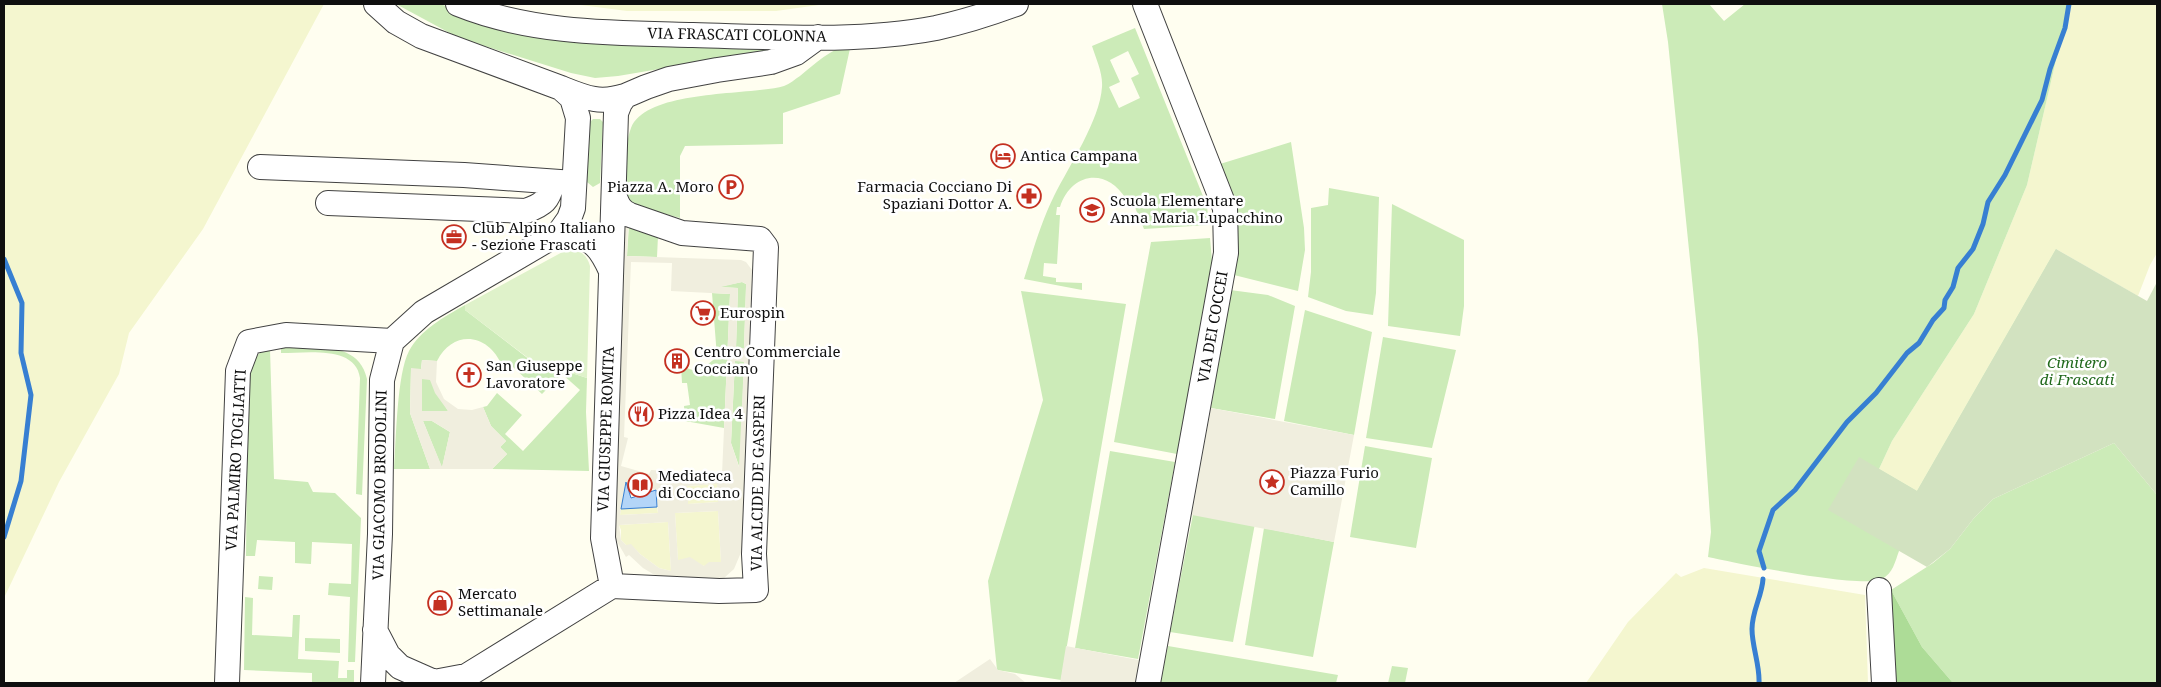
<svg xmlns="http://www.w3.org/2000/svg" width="2161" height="687" font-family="'Noto Serif',serif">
<rect width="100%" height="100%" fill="#fffef0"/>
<path fill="#f4f6cf" d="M 4,4 L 324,4 L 203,229 L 129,333 L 119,374 L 59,482 L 4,598 Z
M 573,4 L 826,4 L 776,11 L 627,11 Z
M 2069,4 L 2157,4 L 2157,253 L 2150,265 L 2138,296 L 2056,249 L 1917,491 L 1879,469 L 1892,441 L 1974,314 L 2027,185 Z
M 717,484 L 718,502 L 688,504 L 688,499 L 701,499 L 702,494 L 687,495 L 687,486 Z
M 657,507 L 658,513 L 620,515 L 621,509 Z
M 718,511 L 721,562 L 705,566 L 678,561 L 675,513 Z
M 668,522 L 671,571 L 659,568 L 640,554 L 631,545 L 626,545 L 621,540 L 621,530 L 619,525 Z
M 1704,568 L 1865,595 L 1868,683 L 1586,683 L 1628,622 L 1676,573 L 1681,577 Z"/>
<path fill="#ccebb8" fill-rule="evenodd" d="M 396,4 L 440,4 L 480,18 L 783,48 L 618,76 L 595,78 L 571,73 L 459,38 Z
M 1662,4 L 1709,4 L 1724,21 L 1745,4 L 2069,4 L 2027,185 L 1974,314 L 1892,441 L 1879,469 L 1917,491 L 2056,249 L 2057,250 L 1899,551 C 1895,562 1893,573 1882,579 C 1862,589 1735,563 1708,557 L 1711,532 L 1698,339 L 1668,42 Z
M 1135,28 L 1207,206 L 1209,225 L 1144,229 L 1131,198 L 1126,199 C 1107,167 1071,172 1060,207 L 1057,207 L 1056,215 L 1060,215 L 1057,264 L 1044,263 L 1043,276 L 1056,278 L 1056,282 L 1082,283 L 1082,290 L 1024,279 C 1033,251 1041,222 1054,196 C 1069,166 1100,120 1102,87 C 1103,73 1096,59 1092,46 ZM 1128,51 L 1139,74 L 1131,78 L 1140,98 L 1119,108 L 1109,87 L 1120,82 L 1110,60 Z
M 851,44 L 840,94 L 783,113 L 783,144 L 685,146 L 680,156 L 680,218 L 636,206 L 626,196 C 627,177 624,145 631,128 C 647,89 749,96 784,86 C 790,84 795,79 800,76 C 816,63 830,49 851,44 Z
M 593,119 L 600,119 L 603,122 L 600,183 L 593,187 L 587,182 L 590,122 Z
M 1291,142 L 1304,228 L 1305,250 L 1298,291 L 1234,275 C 1238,250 1240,213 1231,189 C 1228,180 1224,172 1220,164 Z
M 1329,188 L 1379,197 L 1376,293 L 1373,315 L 1346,311 L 1308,297 L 1311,272 L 1311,208 L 1328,205 Z
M 1392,204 L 1464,240 L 1464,306 L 1460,336 L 1388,326 Z
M 629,225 L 658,236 L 657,257 L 627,256 Z
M 1210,238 L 1212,261 L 1177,454 L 1114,442 L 1151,242 Z
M 742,282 L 746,284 L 746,287 L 744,348 L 736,348 L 738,288 L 718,287 Z
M 1230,290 L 1268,295 L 1295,306 L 1275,419 L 1211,408 Z
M 1021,291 L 1126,304 L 1061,680 L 997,670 L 988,581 L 1043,400 Z
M 712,293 L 730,294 L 724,428 L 685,421 L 684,406 L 690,405 L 687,383 L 682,383 L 681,366 L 698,372 L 717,357 Z
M 465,305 L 465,310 L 543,370 L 550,363 L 556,368 L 587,378 L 586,412 L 589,471 L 492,469 L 507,454 L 500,447 L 506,441 L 491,426 L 483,407 L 487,406 L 497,393 L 522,415 L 505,434 L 523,451 L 580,390 L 562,374 L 542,394 L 513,367 L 502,366 C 489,333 453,329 437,361 L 422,360 L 421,369 L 411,369 L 410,413 L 430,469 L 394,469 C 396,441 397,373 409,351 C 420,330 444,317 465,305 Z
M 1305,310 L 1372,332 L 1354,435 L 1284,421 Z
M 1383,337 L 1456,350 L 1432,448 L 1366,438 Z
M 281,348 C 312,349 358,339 367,379 L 362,495 L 356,494 L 360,378 C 356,345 306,353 281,353 Z
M 270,349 L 274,479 L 308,482 L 313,492 L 335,493 L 361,518 L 355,662 L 348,662 L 350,597 L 328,595 L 329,583 L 351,584 L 352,544 L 312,542 L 311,564 L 295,563 L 295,542 L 257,540 L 255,556 L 246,556 L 248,379 C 252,365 254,351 270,349 Z
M 735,361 L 744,361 L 740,469 L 731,443 Z
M 422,379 L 430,379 L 448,411 L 422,411 Z
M 423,421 L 432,421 L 450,432 L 442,468 Z
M 2114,443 L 2157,495 L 2157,683 L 1953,683 L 1922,647 L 1891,590 L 1933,563 L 1950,549 L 1974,518 L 1993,499 Z
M 1365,446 L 1432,458 L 1416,548 L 1350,537 Z
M 1110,451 L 1175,462 L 1138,659 L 1075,648 Z
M 1197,494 L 1256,518 L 1233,642 L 1170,632 Z
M 1264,528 L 1334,542 L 1313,657 L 1245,645 Z
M 259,576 L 273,577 L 272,590 L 258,589 Z
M 245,597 L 253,598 L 252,635 L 292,637 L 293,615 L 300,615 L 298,659 L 339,661 L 338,678 L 347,678 L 347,670 L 354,670 L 354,683 L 312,683 L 312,673 L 244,670 Z
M 305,638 L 340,639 L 340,653 L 305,651 Z
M 1168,646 L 1338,675 L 1336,683 L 1160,683 Z
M 1392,666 L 1408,668 L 1405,683 L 1388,683 Z"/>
<path fill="#addc97" d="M 1888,589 L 1891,590 L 1922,647 L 1953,683 L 1891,683 Z"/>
<path fill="#d2e2c0" d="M 2056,249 L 2147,301 L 2157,282 L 2157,495 L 2114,443 L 1993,499 L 1974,518 L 1950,549 L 1927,567 L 1828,510 L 1859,457 L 1917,491 Z"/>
<path fill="#dff2ca" d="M 568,249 C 580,249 587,255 590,266 L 587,378 L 556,368 L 550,364 L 544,370 L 465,310 L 465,305 Z"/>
<path fill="#f0eede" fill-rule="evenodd" d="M 623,227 L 628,227 L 627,256 L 741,260 L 746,262 L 752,270 L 742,550 L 734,569 L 724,578 L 717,580 L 665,578 L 653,574 L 643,568 L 629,555 L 626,557 L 615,538 ZM 631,262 L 672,263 L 671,291 L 730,294 L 722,474 L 651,470 L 649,474 L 621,466 L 628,438 L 624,437 ZM 742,282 L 746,284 L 746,287 L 744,348 L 736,348 L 738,288 L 721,287 ZM 735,361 L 744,362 L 739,467 L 731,443 ZM 649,475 L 654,491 L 656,490 L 658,513 L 620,515 L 626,482 ZM 717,484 L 718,502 L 688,504 L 688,499 L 702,499 L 701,494 L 688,495 L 687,486 ZM 718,511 L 721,562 L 709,562 L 704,566 L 690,557 L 678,560 L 675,513 ZM 668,522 L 671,571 L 659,568 L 640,554 L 631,544 L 626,545 L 621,540 L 619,525 Z
M 422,360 L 437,361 L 436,382 L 444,399 L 458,409 L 472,410 L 483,407 L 491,426 L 506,441 L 500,447 L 507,454 L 492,469 L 430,469 L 410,413 L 411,368 L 421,369 ZM 422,379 L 430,380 L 435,393 L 448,411 L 422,411 ZM 423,421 L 432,421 L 450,432 L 442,467 Z
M 1211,408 L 1354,435 L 1334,542 L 1192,515 Z
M 1066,646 L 1164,665 L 1160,683 L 1060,683 Z
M 990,659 L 998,670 L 1015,674 L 1026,683 L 954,683 Z"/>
<path fill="#b3d5f8" stroke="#377fd2" d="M 626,482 L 631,498 L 656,490 L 657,507 L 621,509 Z"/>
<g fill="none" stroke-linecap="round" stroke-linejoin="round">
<path stroke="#377fd2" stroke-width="5" d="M 4,259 L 22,303 L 21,353 L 31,395 L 21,481 L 4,537
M 1764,568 L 1759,551 L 1773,510 L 1795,490 L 1847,422 L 1876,393 L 1907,353 L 1919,343 L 1933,320 L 1944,308 L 1945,300 L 1953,287 L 1958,268 L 1973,249 L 1983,224 L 1988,202 L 2005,175 L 2042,100 L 2050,69 L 2065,28 L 2069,4
M 1759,683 C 1760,665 1752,647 1752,629 C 1752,611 1762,596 1763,579"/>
<g stroke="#424242" stroke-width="26">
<path id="minor" d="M 458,4 C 532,34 614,33 693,35 C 773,37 857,43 936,28 C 964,22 989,14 1016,4
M 1145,4 L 1225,208 L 1226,253 L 1148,683
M 561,88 C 586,98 599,104 625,96
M 260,167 L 464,175 L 574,183
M 328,203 L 526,211 C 544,204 548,201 553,182
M 559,233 C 590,235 599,244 611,271
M 612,586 L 603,538 L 616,113 L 620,103 L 625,96 L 646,87 L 669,79 L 717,70 L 771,62 L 796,53 L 818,37
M 612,586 L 719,591 L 756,590 L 754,554 L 766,247 L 760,239 L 682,233 L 630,215 C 620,211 617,204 614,194
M 1879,590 L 1884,683
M 375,630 L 388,655 L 400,667 L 434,682 L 466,676
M 227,683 L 238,371 L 249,342 L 286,335 L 392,341 L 424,312 L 559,233 L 569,219 L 573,208 L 578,118 L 572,98 L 561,88 L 421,36 L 396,22 L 376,4
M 373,683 L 380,534 L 382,380 L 392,341
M 455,683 L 612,586"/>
</g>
<use href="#minor" stroke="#fff" stroke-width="24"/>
</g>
<defs>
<g id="hotel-ring" transform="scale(1.25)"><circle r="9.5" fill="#fff" stroke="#c43021" stroke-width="1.5"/><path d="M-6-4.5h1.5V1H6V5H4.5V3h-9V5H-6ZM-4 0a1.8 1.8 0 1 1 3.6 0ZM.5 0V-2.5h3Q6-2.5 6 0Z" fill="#c43021"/></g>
<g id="parking-ring" transform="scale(1.25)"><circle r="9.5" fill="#fff" stroke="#c43021" stroke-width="1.5"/><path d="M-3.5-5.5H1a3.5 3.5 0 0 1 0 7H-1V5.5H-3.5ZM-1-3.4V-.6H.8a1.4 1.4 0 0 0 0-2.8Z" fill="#c43021"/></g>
<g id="pharmacy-ring" transform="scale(1.25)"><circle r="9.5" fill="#fff" stroke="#c43021" stroke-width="1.5"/><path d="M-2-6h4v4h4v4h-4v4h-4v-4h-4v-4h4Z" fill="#c43021"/></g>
<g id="school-ring" transform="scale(1.25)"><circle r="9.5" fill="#fff" stroke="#c43021" stroke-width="1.5"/><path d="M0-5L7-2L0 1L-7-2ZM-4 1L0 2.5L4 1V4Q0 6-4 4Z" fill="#c43021"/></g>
<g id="office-ring" transform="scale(1.25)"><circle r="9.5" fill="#fff" stroke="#c43021" stroke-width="1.5"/><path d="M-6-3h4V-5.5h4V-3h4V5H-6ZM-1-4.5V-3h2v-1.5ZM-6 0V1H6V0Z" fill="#c43021"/></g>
<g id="supermarket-ring" transform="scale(1.25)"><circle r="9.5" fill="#fff" stroke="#c43021" stroke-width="1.5"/><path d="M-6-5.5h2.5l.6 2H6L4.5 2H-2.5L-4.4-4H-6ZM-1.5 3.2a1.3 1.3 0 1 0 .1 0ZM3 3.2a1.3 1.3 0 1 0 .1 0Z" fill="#c43021"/></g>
<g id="building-ring" transform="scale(1.25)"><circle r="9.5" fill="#fff" stroke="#c43021" stroke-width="1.5"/><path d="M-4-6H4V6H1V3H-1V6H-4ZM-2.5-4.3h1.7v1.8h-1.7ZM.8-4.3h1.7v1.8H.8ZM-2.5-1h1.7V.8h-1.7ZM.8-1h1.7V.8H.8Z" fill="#c43021"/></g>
<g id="church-ring" transform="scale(1.25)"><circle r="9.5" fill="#fff" stroke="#c43021" stroke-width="1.5"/><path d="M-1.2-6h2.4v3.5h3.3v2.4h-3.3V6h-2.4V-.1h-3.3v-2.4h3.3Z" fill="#c43021"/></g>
<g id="restaurant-ring" transform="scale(1.25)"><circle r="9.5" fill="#fff" stroke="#c43021" stroke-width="1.5"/><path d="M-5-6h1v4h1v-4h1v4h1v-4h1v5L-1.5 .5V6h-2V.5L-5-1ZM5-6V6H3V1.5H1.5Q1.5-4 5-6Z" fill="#c43021"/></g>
<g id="sight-ring" transform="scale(1.25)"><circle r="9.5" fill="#fff" stroke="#c43021" stroke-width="1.5"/><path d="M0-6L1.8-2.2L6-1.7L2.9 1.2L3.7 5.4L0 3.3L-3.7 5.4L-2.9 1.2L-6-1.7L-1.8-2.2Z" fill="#c43021"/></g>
<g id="library-ring" transform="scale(1.25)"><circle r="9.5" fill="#fff" stroke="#c43021" stroke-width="1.5"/><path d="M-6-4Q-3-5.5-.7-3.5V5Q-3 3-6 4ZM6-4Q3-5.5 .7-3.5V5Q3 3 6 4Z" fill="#c43021"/></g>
<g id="shop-ring" transform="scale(1.25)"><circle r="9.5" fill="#fff" stroke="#c43021" stroke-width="1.5"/><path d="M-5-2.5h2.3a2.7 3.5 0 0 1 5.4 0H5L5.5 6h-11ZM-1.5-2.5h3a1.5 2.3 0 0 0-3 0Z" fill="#c43021"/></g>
</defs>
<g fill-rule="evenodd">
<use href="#hotel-ring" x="1003" y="156"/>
<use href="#parking-ring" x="731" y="187"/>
<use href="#pharmacy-ring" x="1029" y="196"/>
<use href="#school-ring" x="1092" y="210"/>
<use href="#office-ring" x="454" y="237"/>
<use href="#supermarket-ring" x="703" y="313"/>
<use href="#building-ring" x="677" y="361"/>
<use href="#church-ring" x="469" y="375"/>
<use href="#restaurant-ring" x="641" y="414"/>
<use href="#sight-ring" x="1272" y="482"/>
<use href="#library-ring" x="640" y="485"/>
<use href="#shop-ring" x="440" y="603"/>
</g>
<g text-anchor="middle" stroke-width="5" stroke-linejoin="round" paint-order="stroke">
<g font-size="15" fill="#0f0f0f" stroke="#fff">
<text transform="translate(737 35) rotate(1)" y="5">VIA FRASCATI COLONNA</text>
<text transform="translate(1213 327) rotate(-80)" y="5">VIA DEI COCCEI</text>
<text transform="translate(606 429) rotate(-88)" y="5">VIA GIUSEPPE ROMITA</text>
<text transform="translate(236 460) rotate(-87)" y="5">VIA PALMIRO TOGLIATTI</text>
<text transform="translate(758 483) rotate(-89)" y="5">VIA ALCIDE DE GASPERI</text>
<text transform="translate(380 485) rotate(-89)" y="5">VIA GIACOMO BRODOLINI</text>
</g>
<g font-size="15" fill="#0f0f0f" stroke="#fff" text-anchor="start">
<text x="1020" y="161">Antica Campana</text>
<text x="714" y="192" text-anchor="end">Piazza A. Moro</text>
<text x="1012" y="192" text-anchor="end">Farmacia Cocciano Di<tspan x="1012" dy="17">Spaziani Dottor A.</tspan></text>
<text x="1110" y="206">Scuola Elementare<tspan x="1110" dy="17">Anna Maria Lupacchino</tspan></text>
<text x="472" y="233">Club Alpino Italiano<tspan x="472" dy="17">- Sezione Frascati</tspan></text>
<text x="720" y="318">Eurospin</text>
<text x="694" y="357">Centro Commerciale<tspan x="694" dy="17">Cocciano</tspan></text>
<text x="486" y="371">San Giuseppe<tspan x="486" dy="17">Lavoratore</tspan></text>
<text x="658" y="419">Pizza Idea 4</text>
<text x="1290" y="478">Piazza Furio<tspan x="1290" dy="17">Camillo</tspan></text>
<text x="658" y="481">Mediateca<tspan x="658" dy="17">di Cocciano</tspan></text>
<text x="458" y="599">Mercato<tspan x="458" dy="17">Settimanale</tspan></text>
</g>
<g font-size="15" font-style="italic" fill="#21691c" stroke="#fff">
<text x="2077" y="368">Cimitero<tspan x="2077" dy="17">di Frascati</tspan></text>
</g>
</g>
<rect width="2161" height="687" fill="none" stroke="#0f0f0f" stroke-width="10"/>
</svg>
